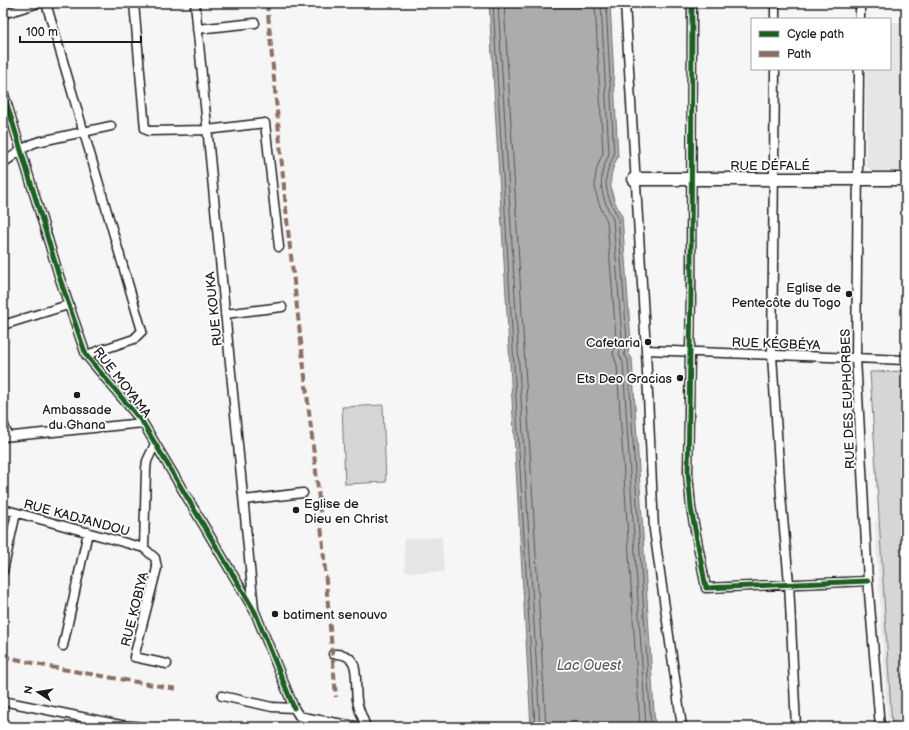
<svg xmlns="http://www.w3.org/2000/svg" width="909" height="730" font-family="'Balsamiq Sans',sans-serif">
<rect width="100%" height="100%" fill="#f6f6f6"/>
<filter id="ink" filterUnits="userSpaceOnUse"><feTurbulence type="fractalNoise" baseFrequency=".025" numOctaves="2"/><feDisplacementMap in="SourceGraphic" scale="8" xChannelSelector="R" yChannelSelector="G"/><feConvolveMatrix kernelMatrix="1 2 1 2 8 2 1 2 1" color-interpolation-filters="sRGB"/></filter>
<g filter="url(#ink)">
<path fill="#e6e6e6" d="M 890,22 L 906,22 L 906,170 L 872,171 L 866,166 L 866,69 L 890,69 Z
M 906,519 L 906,727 L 888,727 L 875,522 Z
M 442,537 L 444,572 L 405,572 L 404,539 Z"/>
<path fill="#d6d6d6" stroke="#797979" d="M 906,371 L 906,727 L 892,727 L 870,372 Z
M 383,405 L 386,482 L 345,484 L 342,407 Z"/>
<path fill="#acacac" stroke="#727272" d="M 489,3 L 610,3 L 618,157 C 606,178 610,195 622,216 L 631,342 L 629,347 L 628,354 L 632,358 L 655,727 L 531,727 Z"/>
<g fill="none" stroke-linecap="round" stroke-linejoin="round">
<path stroke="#565656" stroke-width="1" d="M 493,3 L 535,727
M 498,3 L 540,727
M 504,3 L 546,727
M 595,3 L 603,153 C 590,179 594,196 607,221 L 616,338 L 613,354 L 617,365 L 640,727
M 601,3 L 609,154 C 597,180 600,194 613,219 L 622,339 L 619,354 L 623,362 L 646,727
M 606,3 L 614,155 C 601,182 605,192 618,217 L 627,341 L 624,354 L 628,360 L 651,727"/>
<g stroke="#1c1c1c" stroke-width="11">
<path id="street" d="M 46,3 L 142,331 L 134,339 L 86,355
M 134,3 L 145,129 L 148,131 L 207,130 L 265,123 L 279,247
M 195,3 L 254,609
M 625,3 L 646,350 L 654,530 L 682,727
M 692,3 L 691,291 L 688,473 L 691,508 L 706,588 L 868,581
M 3,14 L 39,3
M 775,19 L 775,3
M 860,19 L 860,3
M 197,29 L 255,23
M 775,69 L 772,355 L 781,496 L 789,583 L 796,727
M 859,69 L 856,358 L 868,581 L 880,727
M 3,91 L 60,279 L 86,355 L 143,423 L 255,612 L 294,708
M 3,163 C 14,156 24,146 37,142 L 111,126
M 225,314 L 282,307
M 3,325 L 68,305
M 646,350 L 906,360
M 3,423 L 8,436
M 3,437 L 143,423
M 244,500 L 303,493
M 3,509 L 144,548 L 155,558 L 157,568 L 134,657 L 167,664
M 144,548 L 146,469 L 147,461 L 155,444
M 3,571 L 16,513
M 63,646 L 88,532
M 333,654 C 363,652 354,680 357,700 C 358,709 363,718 366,727
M 222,696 L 272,707 L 294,708 L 299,716 L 308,718 L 361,727
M 3,701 L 121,725 L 145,727"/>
</g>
<g stroke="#1c1c1c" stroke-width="15">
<path id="secondary" d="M 634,179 L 906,179"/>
</g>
<use href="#street" stroke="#fff" stroke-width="8"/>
<use href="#secondary" stroke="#fff" stroke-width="12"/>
<path stroke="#8d6e63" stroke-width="4" stroke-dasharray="8 4" stroke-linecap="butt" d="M 267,3 L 288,230 L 318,489 L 336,697
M 3,656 L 50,667 L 177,689"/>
<g stroke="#fff" stroke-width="8">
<path id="cycleway" d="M 692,3 L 691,291 L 688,473 L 691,508 L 706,588 L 868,581
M 3,91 L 60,279 L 86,355 L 143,423 L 255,612 L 294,708"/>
</g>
<use href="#cycleway" stroke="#1b5e20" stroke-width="5"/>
</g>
</g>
<g fill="#1c1c1c" stroke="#fff" stroke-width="1.5">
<circle cx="849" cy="294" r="4"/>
<circle cx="648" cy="342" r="4"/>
<circle cx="680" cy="378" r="4"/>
<circle cx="77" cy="395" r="4"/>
<circle cx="296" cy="510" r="4"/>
<circle cx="275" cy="614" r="4"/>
</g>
<g text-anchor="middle" stroke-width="3.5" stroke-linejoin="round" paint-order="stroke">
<g font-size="13" fill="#1c1c1c" stroke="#fff">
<text x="770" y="170">RUE DÉFALÉ</text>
<text transform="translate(213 309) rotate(-96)" y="5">RUE KOUKA</text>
<text transform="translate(776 343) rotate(2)" y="5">RUE KÉGBÉYA</text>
<text transform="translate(123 382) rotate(52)" y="5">RUE MOYAMA</text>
<text transform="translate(847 399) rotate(-92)" y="5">RUE DES EUPHORBES</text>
<text transform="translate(77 517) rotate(15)" y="5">RUE KADJANDOU</text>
<text transform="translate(134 609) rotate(-76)" y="5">RUE KOBIYA</text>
</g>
<g font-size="13" fill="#1c1c1c" stroke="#fff" text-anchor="end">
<text x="841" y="292">Eglise de<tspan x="841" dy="15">Pentecôte du Togo</tspan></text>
<text x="640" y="347">Cafetaria</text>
<text x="672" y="383">Ets Deo Gracias</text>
<text x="77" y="414" text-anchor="middle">Ambassade<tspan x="77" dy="15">du Ghana</tspan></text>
<text x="304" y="508" text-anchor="start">Eglise de<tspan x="304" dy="15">Dieu en Christ</tspan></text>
<text x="283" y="619" text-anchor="start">batiment senouvo</text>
</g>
<g font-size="14" font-style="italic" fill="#5d5d5d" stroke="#fff">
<text x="589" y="670">Lac Ouest</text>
</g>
</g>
<rect width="909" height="730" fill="none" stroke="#fff" stroke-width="16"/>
<rect x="8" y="8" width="893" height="714" fill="none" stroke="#1c1c1c" stroke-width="1.5" filter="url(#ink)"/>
<rect x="751" y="18" width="140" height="52" fill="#ffffff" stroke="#a4a4a4"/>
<rect x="759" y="31" width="20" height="6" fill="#1b5e20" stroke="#a4a4a4"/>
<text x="787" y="38" font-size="12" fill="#1c1c1c">Cycle path</text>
<rect x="759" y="51" width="20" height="6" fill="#8d6e63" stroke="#a4a4a4"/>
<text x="787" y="58" font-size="12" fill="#1c1c1c">Path</text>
<g transform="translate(38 692) rotate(282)" stroke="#ffffff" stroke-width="3" paint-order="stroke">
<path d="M0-3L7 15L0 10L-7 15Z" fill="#1c1c1c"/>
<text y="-6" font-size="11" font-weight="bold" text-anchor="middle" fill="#1c1c1c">N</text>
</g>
<path d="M20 36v6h121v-6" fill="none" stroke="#1c1c1c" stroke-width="2"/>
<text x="26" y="36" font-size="12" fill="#1c1c1c" stroke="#ffffff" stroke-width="3" paint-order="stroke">100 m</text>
</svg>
